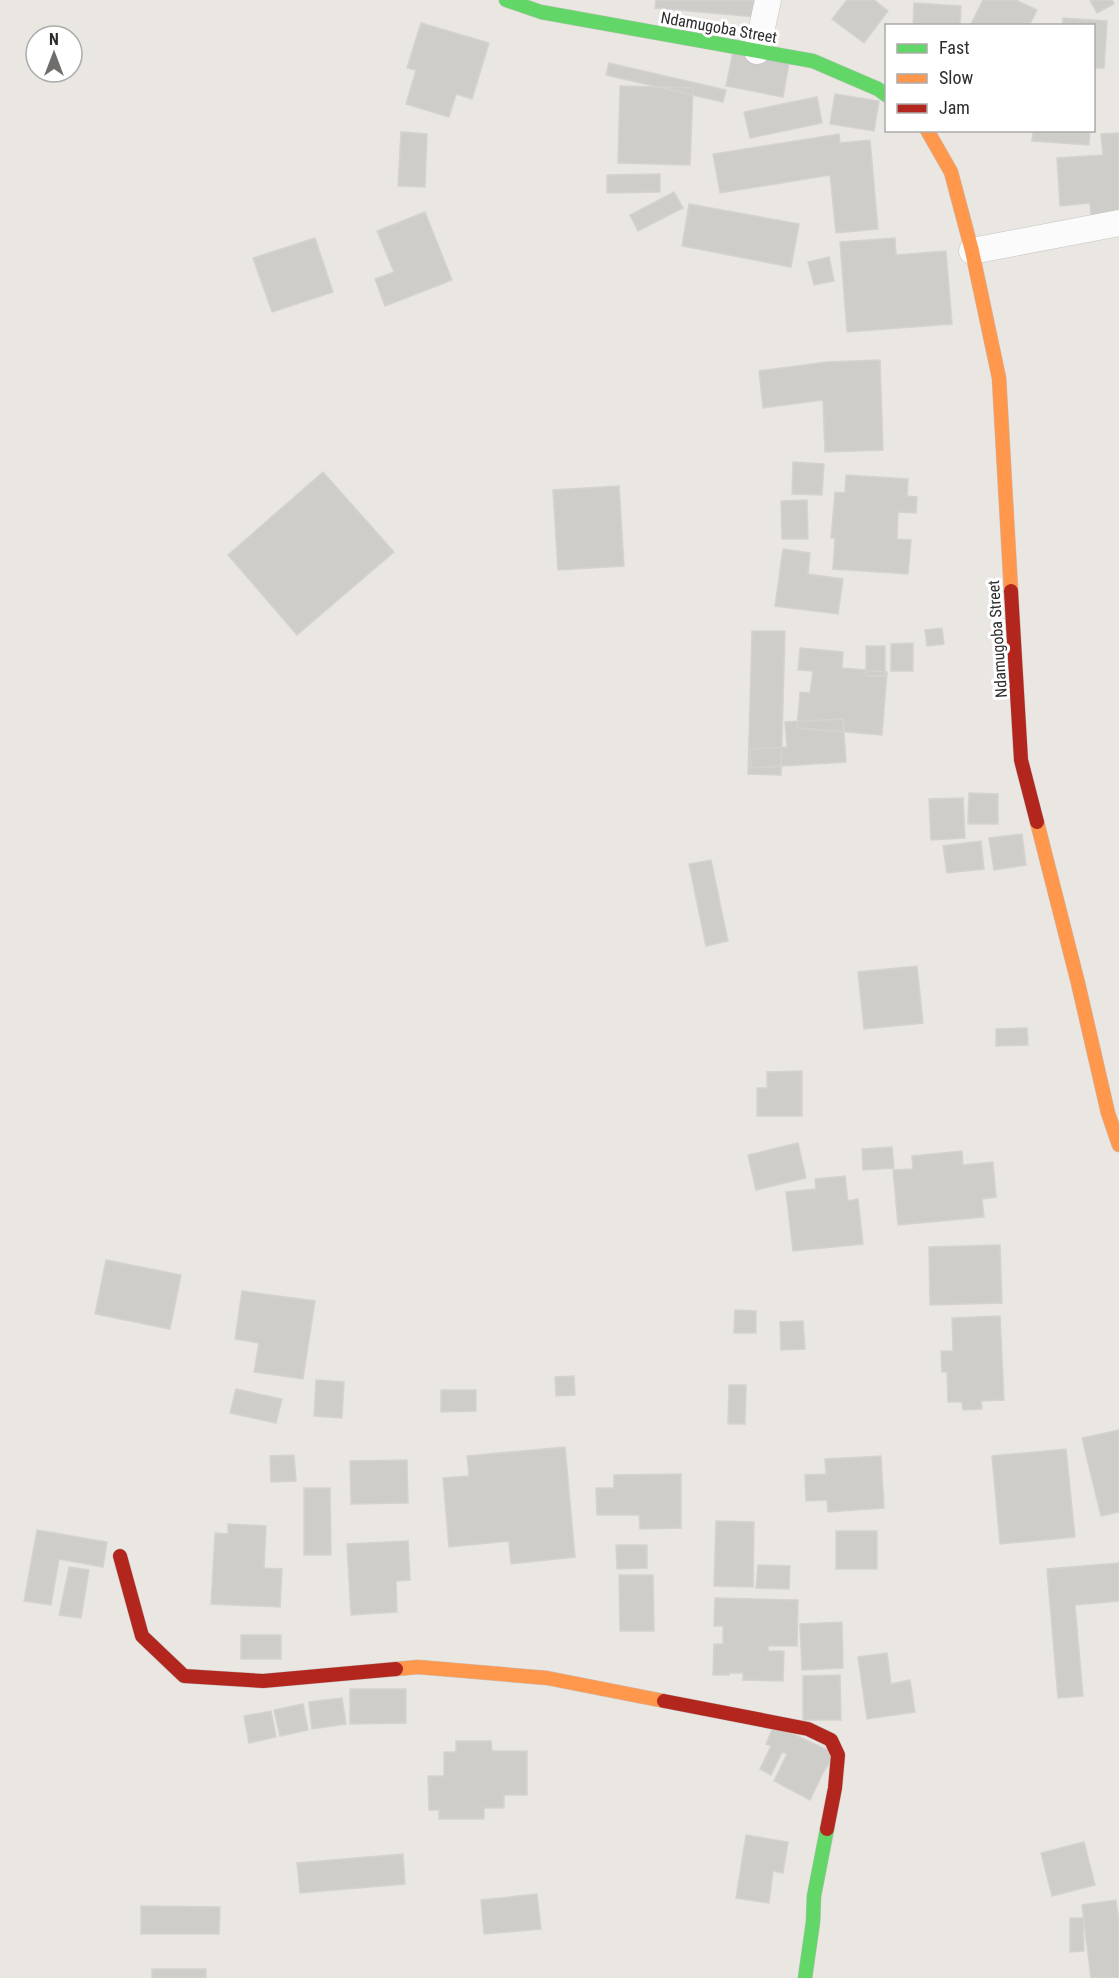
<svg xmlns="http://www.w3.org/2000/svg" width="1119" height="1978" font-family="'Roboto Condensed',sans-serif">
<rect width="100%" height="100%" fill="#eae7e2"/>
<path fill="#cfcdc9" stroke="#d5d3ce" stroke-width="1.5" d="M 656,0 L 758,0 L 756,17 L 655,8 Z
M 847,0 L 874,0 L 888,11 L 864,43 L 832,19 Z
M 983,0 L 1016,0 L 1037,10 L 1029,26 L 970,26 Z
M 1090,0 L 1112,0 L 1114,4 L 1097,13 Z
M 914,3 L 961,6 L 960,26 L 913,25 Z
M 1063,18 L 1107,21 L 1104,68 L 1094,68 L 1094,26 L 1062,26 Z
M 421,23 L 489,43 L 472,99 L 456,94 L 449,117 L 406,104 L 416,70 L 407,68 Z
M 733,52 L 789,63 L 783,97 L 726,86 Z
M 609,63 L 726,90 L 723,102 L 606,75 Z
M 620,86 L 693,88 L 690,165 L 618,163 Z
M 835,94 L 879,101 L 874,131 L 830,124 Z
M 817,97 L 822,123 L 750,138 L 744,112 Z
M 1033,130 L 1090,130 L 1089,145 L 1032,141 Z
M 401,132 L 427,134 L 425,187 L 398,186 Z
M 1119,133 L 1119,216 L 1091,218 L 1090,203 L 1060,206 L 1057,158 L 1103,155 L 1101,134 Z
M 839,134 L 840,143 L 870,140 L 878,229 L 836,233 L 830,175 L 720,193 L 713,154 Z
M 660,174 L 660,192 L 607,193 L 607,175 Z
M 674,192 L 683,208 L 638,231 L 630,215 Z
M 689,204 L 799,224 L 791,267 L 682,246 Z
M 425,212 L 452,280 L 385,306 L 375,279 L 394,272 L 377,231 Z
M 315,238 L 333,292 L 272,312 L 253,258 Z
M 895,238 L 896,255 L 946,251 L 952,324 L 847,332 L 840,242 Z
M 829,257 L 834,281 L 814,285 L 808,262 Z
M 880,360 L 883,450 L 825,452 L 823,400 L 763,408 L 759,371 L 827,362 Z
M 793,462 L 824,464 L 822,495 L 792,494 Z
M 323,472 L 394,552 L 297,635 L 228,555 Z
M 846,475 L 908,479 L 907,496 L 917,497 L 916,513 L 898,512 L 897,539 L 911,540 L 908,574 L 833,569 L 835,538 L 831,538 L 835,492 L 845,493 Z
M 619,486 L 624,566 L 558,570 L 553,490 Z
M 807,500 L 808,539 L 782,539 L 781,501 Z
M 783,549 L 810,553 L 808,574 L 843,579 L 838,614 L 775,606 Z
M 942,628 L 944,644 L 927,646 L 925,630 Z
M 752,631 L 785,631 L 781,775 L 748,774 Z
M 913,643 L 913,671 L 891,671 L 891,644 Z
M 866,646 L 885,646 L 885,676 L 866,676 Z
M 800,648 L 843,652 L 842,668 L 887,672 L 882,735 L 797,728 L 800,692 L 810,693 L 813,671 L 798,670 Z
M 843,719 L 846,762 L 751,768 L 750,749 L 787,747 L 785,722 Z
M 969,793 L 998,794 L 998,824 L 968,824 Z
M 963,798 L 965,838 L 931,840 L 929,799 Z
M 1022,834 L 1026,865 L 994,870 L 989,838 Z
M 981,841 L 984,869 L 947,873 L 943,846 Z
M 711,860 L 728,941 L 706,946 L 689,864 Z
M 917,966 L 923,1023 L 864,1029 L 858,972 Z
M 1027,1028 L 1028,1045 L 996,1046 L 996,1029 Z
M 802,1071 L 802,1116 L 757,1116 L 757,1088 L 767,1088 L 767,1072 Z
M 798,1143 L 806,1178 L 756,1190 L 748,1155 Z
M 892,1147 L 894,1168 L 863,1170 L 862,1149 Z
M 962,1151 L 963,1165 L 993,1162 L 996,1197 L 982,1199 L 984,1217 L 898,1225 L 893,1170 L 913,1169 L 912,1156 Z
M 845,1176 L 848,1201 L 858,1199 L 863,1244 L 793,1251 L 786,1192 L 816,1189 L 815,1179 Z
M 1000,1245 L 1002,1303 L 930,1305 L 929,1247 Z
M 106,1260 L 181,1275 L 170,1329 L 95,1314 Z
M 242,1291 L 315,1301 L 303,1379 L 254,1372 L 259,1343 L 235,1339 Z
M 735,1310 L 756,1311 L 756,1333 L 734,1333 Z
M 1000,1316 L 1004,1400 L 981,1401 L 982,1409 L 963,1410 L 962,1402 L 948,1402 L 947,1372 L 942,1372 L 941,1351 L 953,1351 L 952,1318 Z
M 803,1321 L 805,1349 L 781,1350 L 780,1322 Z
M 574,1376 L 575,1395 L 556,1396 L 555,1377 Z
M 316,1380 L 344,1382 L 342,1418 L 314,1416 Z
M 729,1385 L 746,1385 L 745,1424 L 728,1424 Z
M 236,1389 L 282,1399 L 276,1423 L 230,1413 Z
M 441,1390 L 476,1390 L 476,1411 L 441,1412 Z
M 1119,1430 L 1119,1512 L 1101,1516 L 1082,1438 Z
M 565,1447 L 575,1557 L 511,1564 L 509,1541 L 449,1547 L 443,1478 L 469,1476 L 467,1456 Z
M 1066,1449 L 1075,1537 L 1000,1544 L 992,1456 Z
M 294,1455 L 296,1481 L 271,1482 L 270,1456 Z
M 881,1456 L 884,1508 L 828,1512 L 827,1500 L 806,1501 L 805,1475 L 826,1474 L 825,1459 Z
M 407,1460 L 408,1503 L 351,1504 L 350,1461 Z
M 681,1474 L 681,1528 L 640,1529 L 639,1515 L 597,1515 L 596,1488 L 614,1488 L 614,1475 Z
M 304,1488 L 330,1488 L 331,1555 L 304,1555 Z
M 716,1521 L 754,1522 L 753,1587 L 714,1586 Z
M 228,1524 L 266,1526 L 264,1568 L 282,1569 L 280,1607 L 211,1604 L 215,1533 L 228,1534 Z
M 37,1530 L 107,1542 L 103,1567 L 59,1559 L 51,1605 L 24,1601 Z
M 836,1531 L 877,1531 L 877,1569 L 836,1569 Z
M 408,1541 L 410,1580 L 396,1581 L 397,1612 L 351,1615 L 347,1544 Z
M 616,1545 L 647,1545 L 647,1568 L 617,1569 Z
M 1119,1563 L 1119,1601 L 1075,1605 L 1083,1696 L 1058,1698 L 1047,1569 Z
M 758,1565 L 790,1566 L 789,1589 L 756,1588 Z
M 69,1567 L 89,1570 L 81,1618 L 59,1615 Z
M 619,1575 L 653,1575 L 654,1631 L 620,1631 Z
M 715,1598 L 798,1600 L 797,1646 L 768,1646 L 768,1651 L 784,1651 L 783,1681 L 743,1680 L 743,1673 L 729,1673 L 729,1675 L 713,1675 L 714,1644 L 723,1644 L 723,1626 L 714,1626 Z
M 842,1622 L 843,1668 L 802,1670 L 800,1624 Z
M 241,1635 L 281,1635 L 281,1659 L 241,1659 Z
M 887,1653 L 891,1684 L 910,1680 L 915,1712 L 867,1719 L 858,1657 Z
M 840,1675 L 841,1720 L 803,1720 L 803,1676 Z
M 350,1689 L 406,1689 L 406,1723 L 350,1724 Z
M 342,1698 L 346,1724 L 312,1729 L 309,1702 Z
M 303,1704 L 308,1730 L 280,1736 L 274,1710 Z
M 271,1711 L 276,1737 L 249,1743 L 244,1716 Z
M 774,1725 L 836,1754 L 824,1771 L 810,1800 L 774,1781 L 787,1754 L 782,1752 L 771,1775 L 760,1769 L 771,1746 L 766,1744 Z
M 456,1741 L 491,1741 L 492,1751 L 527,1751 L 527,1795 L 504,1795 L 504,1808 L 484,1808 L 484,1819 L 439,1819 L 439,1810 L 429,1810 L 428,1776 L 444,1776 L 444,1752 L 456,1752 Z
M 746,1835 L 788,1842 L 783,1873 L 773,1871 L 769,1903 L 736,1898 Z
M 1084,1842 L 1095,1885 L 1052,1896 L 1041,1853 Z
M 403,1854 L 405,1884 L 300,1893 L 297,1863 Z
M 537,1894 L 541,1929 L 484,1934 L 481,1900 Z
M 1116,1900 L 1119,1922 L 1119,1978 L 1091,1978 L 1082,1905 Z
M 141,1906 L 220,1907 L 219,1934 L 141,1934 Z
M 1070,1918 L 1083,1918 L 1084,1951 L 1070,1952 Z
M 152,1969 L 206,1969 L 206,1978 L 152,1978 Z"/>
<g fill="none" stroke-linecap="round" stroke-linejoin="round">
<g stroke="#c4c3c3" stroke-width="27">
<path id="street" d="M 757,51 L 768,0
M 972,251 L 1119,223"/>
</g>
<g stroke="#c4c3c3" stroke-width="15">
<path id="fast" d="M 506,0 L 541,12 L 813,61 L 878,89 L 886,95
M 805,1978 L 813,1922 L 814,1896 L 827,1829"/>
</g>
<g stroke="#c4c3c3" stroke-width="15">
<path id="slow" d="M 927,130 L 951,172 L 972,251 L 999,378 L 1011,591
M 1037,822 L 1078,983 L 1108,1113 L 1119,1145
M 396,1669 L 418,1667 L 547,1678 L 664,1701"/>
</g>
<g stroke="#c4c3c3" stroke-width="15">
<path id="jam" d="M 1011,591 L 1021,760 L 1037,822
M 120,1556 L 142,1636 L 184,1676 L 263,1681 L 396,1669
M 664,1701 L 808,1729 L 831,1740 L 838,1755 L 835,1788 L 827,1829"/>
</g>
<use href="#street" stroke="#fcfbfb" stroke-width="26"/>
<use href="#fast" stroke="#63d668" stroke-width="14"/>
<use href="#slow" stroke="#ff974d" stroke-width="14"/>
<use href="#jam" stroke="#b3261e" stroke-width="14"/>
</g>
<g text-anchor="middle" stroke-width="6" stroke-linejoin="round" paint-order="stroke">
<g font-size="16" fill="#2d2d2d" stroke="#fff">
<text transform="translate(719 27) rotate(10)" y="6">Ndamugoba Street</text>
<text transform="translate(997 639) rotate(-94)" y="6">Ndamugoba Street</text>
</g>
</g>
<rect x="885" y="24" width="210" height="108" fill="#ffffff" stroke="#ababab" stroke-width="1.5"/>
<rect x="897" y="44" width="30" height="9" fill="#63d668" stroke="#ababab" stroke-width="1.5"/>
<text x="939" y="54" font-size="18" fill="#2d2d2d">Fast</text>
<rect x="897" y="74" width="30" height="9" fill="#ff974d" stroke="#ababab" stroke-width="1.5"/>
<text x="939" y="84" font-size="18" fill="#2d2d2d">Slow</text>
<rect x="897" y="104" width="30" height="9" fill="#b3261e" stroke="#ababab" stroke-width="1.5"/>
<text x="939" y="114" font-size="18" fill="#2d2d2d">Jam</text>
<g transform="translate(54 54)"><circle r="28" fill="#ffffff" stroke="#ababab" stroke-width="1.5"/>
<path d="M0-4.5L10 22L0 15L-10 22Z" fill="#6f6e6c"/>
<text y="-9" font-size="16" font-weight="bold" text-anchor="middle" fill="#2d2d2d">N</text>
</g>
</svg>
